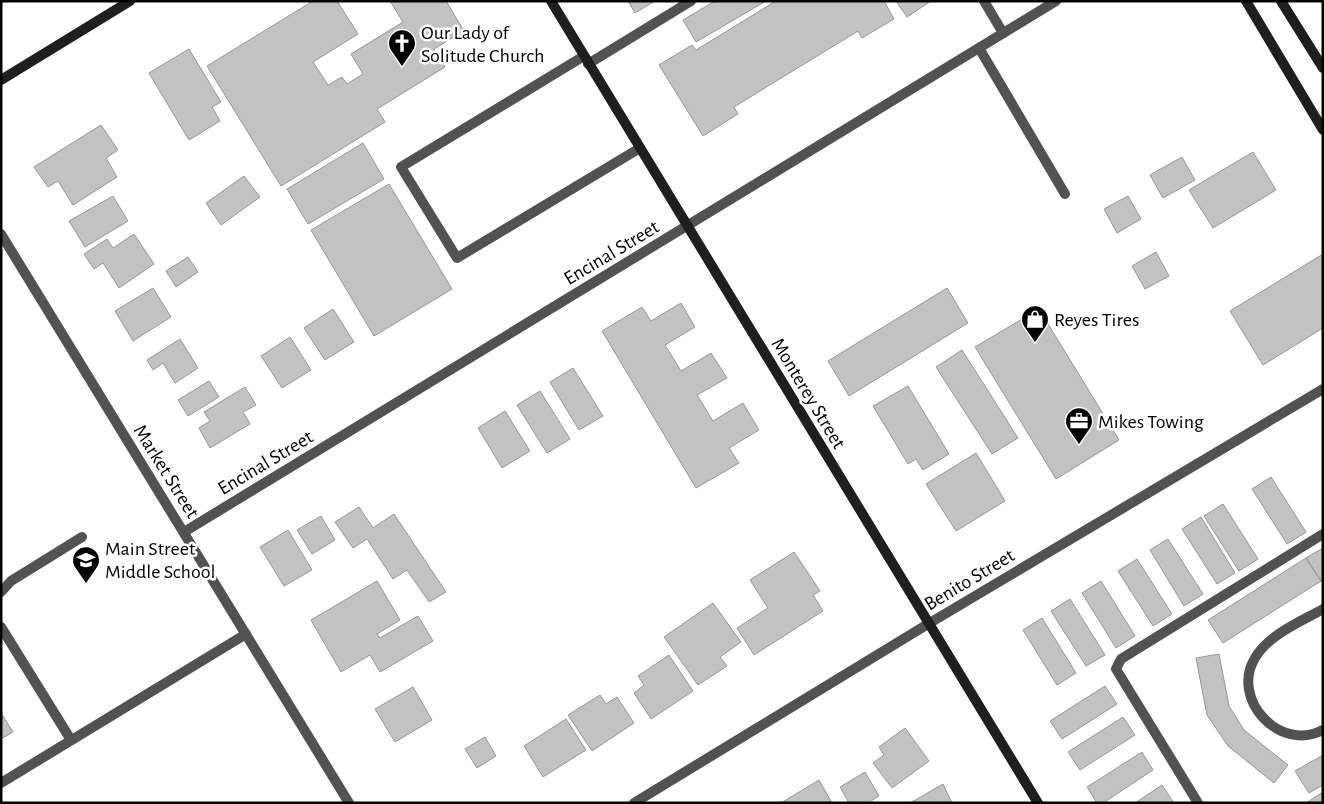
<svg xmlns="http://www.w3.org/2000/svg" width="1324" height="804" font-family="'Alegreya Sans',sans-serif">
<rect width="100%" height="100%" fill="#fff"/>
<path fill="#c2c2c2" stroke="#969696" d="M 313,1 L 337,1 L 358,34 L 313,62 L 328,85 L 342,77 L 347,84 L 363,74 L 351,54 L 403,22 L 390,1 L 446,1 L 464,31 L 434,49 L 445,67 L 377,109 L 385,122 L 281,186 L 207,66 Z
M 628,1 L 655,1 L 635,13 Z
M 715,1 L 766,1 L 696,42 L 683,20 Z
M 776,1 L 884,1 L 894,19 L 862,38 L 858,31 L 734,107 L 738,114 L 703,136 L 659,65 L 692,45 L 696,50 Z
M 896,1 L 931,1 L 907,17 Z
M 189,49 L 221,102 L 212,107 L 220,121 L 189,140 L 149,73 Z
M 101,125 L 118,150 L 106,158 L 117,177 L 73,205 L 58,181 L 48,187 L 34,167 Z
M 363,143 L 384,179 L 308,224 L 287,189 Z
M 1253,152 L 1276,190 L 1213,228 L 1189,190 Z
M 1182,157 L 1195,180 L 1163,198 L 1150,175 Z
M 244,176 L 260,197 L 221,225 L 206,203 Z
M 389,184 L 452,289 L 374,336 L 311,230 Z
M 113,196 L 128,221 L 85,247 L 69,221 Z
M 1128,196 L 1141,219 L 1117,233 L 1104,209 Z
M 134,234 L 154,264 L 119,288 L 103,263 L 94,269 L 84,254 L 107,239 L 113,248 Z
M 1156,252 L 1169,276 L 1145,289 L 1132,266 Z
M 1323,254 L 1323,328 L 1263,365 L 1230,311 Z
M 188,257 L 198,272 L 176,287 L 166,271 Z
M 153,288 L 171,317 L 133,341 L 115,311 Z
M 947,288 L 968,323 L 849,396 L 828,361 Z
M 681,303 L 695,327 L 665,345 L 681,371 L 711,353 L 727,378 L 697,395 L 713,421 L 743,403 L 759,430 L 729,448 L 739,463 L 696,488 L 602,331 L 642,307 L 651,321 Z
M 333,309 L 354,342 L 325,360 L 304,328 Z
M 1039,309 L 1119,440 L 1056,479 L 975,347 Z
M 290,337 L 311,370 L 282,388 L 261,356 Z
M 180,339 L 198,368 L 175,383 L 163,363 L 153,370 L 147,360 Z
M 962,350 L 1018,438 L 992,454 L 936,367 Z
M 573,368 L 603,416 L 579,430 L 550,382 Z
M 209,381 L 219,397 L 188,416 L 178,400 Z
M 908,386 L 949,454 L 923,470 L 916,459 L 908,464 L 873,406 Z
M 245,387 L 256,405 L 243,412 L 250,424 L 210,448 L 199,428 L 210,421 L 204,412 Z
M 540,391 L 570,439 L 547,453 L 517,405 Z
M 505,411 L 530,451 L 502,468 L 478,428 Z
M 976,453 L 1005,501 L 956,531 L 926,484 Z
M 1271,477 L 1306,532 L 1287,544 L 1252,489 Z
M 1223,504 L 1258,559 L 1239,571 L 1204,516 Z
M 359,507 L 373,528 L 394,514 L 446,592 L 429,602 L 407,570 L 393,579 L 367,539 L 353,548 L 335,522 Z
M 321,516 L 335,540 L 312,554 L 297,530 Z
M 1201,517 L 1235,573 L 1217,584 L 1182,529 Z
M 288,530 L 312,570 L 284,586 L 260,547 Z
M 1168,539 L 1203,594 L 1184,606 L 1150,550 Z
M 1323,548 L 1323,580 L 1321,581 L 1306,558 Z
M 794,552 L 820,591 L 813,595 L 823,611 L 754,655 L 737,628 L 768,608 L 750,580 Z
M 1306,558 L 1321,581 L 1223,643 L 1208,620 Z
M 1137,559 L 1172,614 L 1153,626 L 1118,571 Z
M 377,581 L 400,620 L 377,634 L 380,638 L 418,616 L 433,641 L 380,672 L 370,655 L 341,672 L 311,620 Z
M 1101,581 L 1135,636 L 1116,648 L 1082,593 Z
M 1070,599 L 1105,655 L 1086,666 L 1051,611 Z
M 713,603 L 741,642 L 720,657 L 727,666 L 698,685 L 664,637 Z
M 1042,618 L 1076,673 L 1057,685 L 1023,630 Z
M 1219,654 L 1229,706 L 1244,730 L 1288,765 L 1274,783 L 1228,746 L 1207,715 L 1196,658 Z
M 669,655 L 693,691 L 651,719 L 634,693 L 644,685 L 638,676 Z
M 1105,686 L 1117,704 L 1062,739 L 1050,721 Z
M 413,687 L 432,720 L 395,742 L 375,709 Z
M 600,695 L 606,704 L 617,697 L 634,723 L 592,751 L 568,715 Z
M 1,713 L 13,732 L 1,739 Z
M 1123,717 L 1135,735 L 1080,770 L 1068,752 Z
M 566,719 L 586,750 L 543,777 L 524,746 Z
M 905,728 L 929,761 L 892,788 L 873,763 L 884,755 L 879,747 Z
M 485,737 L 496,756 L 477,768 L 465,749 Z
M 1142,752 L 1153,770 L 1103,803 L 1097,803 L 1087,787 Z
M 1323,755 L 1323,785 L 1309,793 L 1295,771 Z
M 865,772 L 879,796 L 868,803 L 849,803 L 840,787 Z
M 819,780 L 832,803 L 781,803 Z
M 943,784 L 952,803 L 910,803 Z
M 1162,785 L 1174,803 L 1135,803 Z
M 1323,792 L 1323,803 L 1306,803 Z"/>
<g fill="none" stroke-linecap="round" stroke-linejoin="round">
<path stroke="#525252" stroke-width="10" d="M 984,1 L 1003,33
M 979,48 L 1065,194
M 584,56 L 401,167 L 457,258 L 640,148
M 588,64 L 691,1
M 1,592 L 11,581 L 82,537
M 1323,609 C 1300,622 1268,635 1255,658 C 1230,699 1280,753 1323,730
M 1,627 L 71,740
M 1,783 L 246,634
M 1198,803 L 1116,669 L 1121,659 L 1323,534"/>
<path stroke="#525252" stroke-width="10" d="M 1,234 L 349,803
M 184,532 L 1056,1
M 634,803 L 928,624 L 1323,389"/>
<path stroke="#1f1f1f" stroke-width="10" d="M 551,1 L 1038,803
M 1246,1 L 1323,130
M 1281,1 L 1323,68
M 1,80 L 130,1"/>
</g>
<defs>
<g id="church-pin" transform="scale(1.4375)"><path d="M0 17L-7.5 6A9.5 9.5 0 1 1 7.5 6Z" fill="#000" stroke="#fff"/><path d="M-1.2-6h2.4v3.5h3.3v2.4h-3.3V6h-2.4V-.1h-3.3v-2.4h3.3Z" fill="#fff"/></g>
<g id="shop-pin" transform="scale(1.4375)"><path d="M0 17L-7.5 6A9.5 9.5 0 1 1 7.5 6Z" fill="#000" stroke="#fff"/><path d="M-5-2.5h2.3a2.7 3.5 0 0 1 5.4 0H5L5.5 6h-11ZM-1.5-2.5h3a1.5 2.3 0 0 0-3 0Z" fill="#fff"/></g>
<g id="office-pin" transform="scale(1.4375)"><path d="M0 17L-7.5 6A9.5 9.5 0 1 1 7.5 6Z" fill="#000" stroke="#fff"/><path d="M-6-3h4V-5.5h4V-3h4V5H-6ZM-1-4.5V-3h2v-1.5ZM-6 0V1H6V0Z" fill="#fff"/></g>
<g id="school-pin" transform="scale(1.4375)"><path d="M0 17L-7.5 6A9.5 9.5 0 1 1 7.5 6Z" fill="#000" stroke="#fff"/><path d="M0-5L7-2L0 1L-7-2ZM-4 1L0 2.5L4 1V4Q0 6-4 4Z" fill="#fff"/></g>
</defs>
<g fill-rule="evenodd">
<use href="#church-pin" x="402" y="43"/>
<use href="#shop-pin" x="1035" y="319"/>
<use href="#office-pin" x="1079" y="421"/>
<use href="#school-pin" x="86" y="560"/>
</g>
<g text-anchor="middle" stroke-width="5" stroke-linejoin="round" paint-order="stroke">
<g font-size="20" fill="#000" stroke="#fff" text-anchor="start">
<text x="421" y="39">Our Lady of<tspan x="421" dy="23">Solitude Church</tspan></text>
<text x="1054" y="326">Reyes Tires</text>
<text x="1098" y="428">Mikes Towing</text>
<text x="105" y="555">Main Street<tspan x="105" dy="23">Middle School</tspan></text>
</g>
<g font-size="20" fill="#000" stroke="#fff">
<text transform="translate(611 252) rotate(-31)" y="7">Encinal Street</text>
<text transform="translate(809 393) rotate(59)" y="7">Monterey Street</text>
<text transform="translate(265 462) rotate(-31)" y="7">Encinal Street</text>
<text transform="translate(167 471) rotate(58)" y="7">Market Street</text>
<text transform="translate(969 579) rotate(-31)" y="7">Benito Street</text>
</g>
</g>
<rect width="1324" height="804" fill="none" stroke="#000000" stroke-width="5"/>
</svg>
